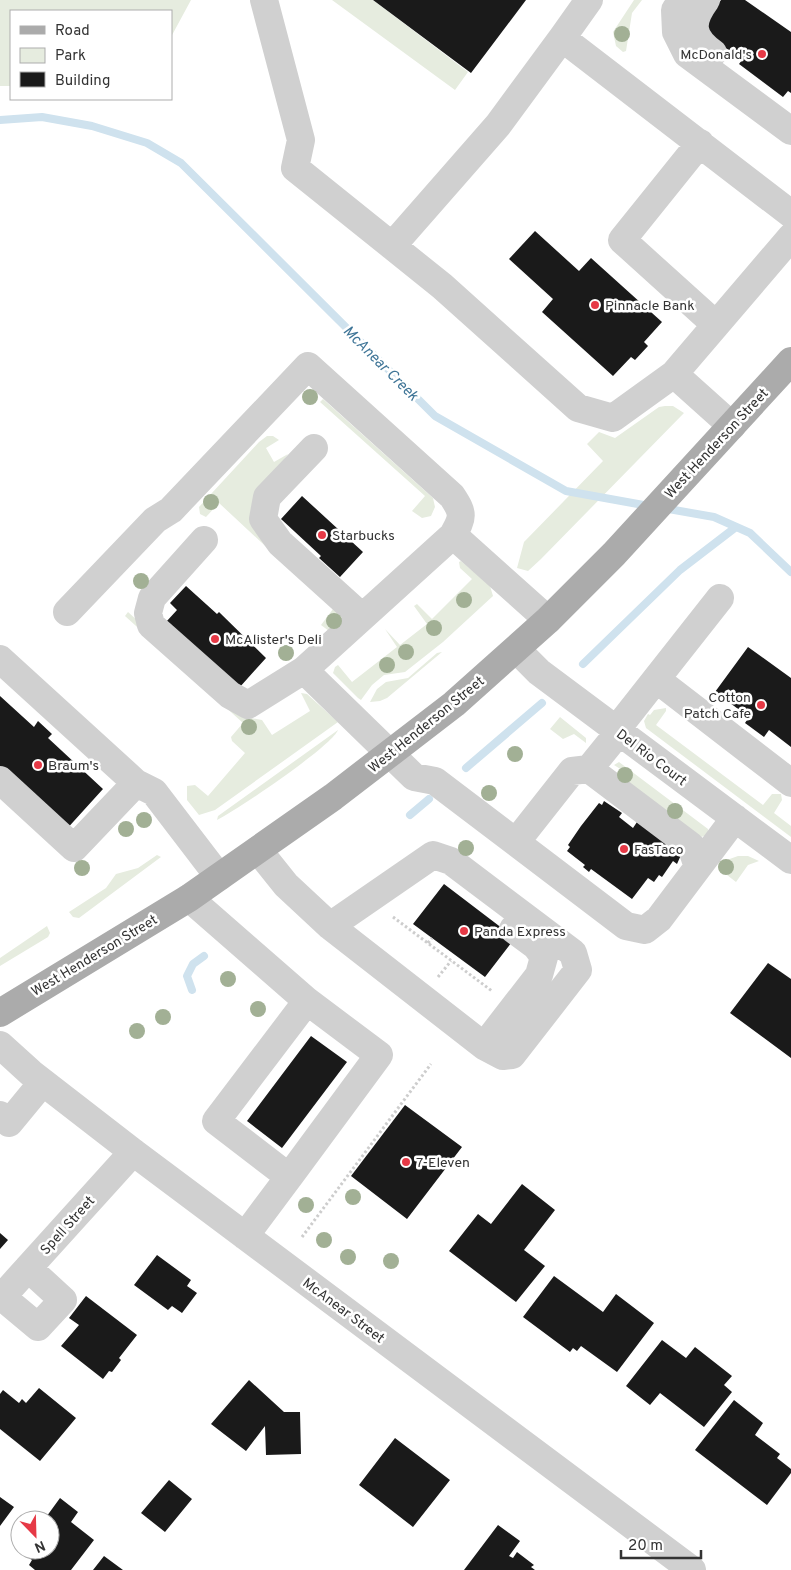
<svg xmlns="http://www.w3.org/2000/svg" width="791" height="1570" font-family="Overpass,sans-serif">
<rect width="100%" height="100%" fill="#fff"/>
<path fill="#e6ecdf" d="M 0,0 L 191,0 L 171,37 L 171,11 L 11,11 L 11,86 L 0,86 Z
M 332,0 L 373,0 L 468,72 L 455,90 Z
M 634,0 L 642,0 L 632,13 L 626,51 L 623,52 L 616,46 L 613,32 Z
M 323,399 L 433,498 L 435,507 L 431,516 L 422,518 L 412,511 L 425,496 L 320,402 Z
M 665,406 L 673,406 L 684,413 L 541,559 L 528,571 L 517,568 L 524,542 L 603,461 L 587,444 L 599,432 L 615,438 L 659,407 Z
M 267,436 L 273,436 L 279,440 L 266,448 L 274,462 L 288,454 L 259,495 L 347,614 L 329,631 L 321,625 L 333,609 L 219,503 L 206,517 L 200,514 L 199,507 L 259,442 Z
M 461,561 L 490,586 L 493,596 L 443,642 L 405,672 L 384,675 L 372,685 L 361,700 L 358,698 L 333,673 L 335,667 L 338,665 L 352,682 L 397,647 L 385,629 L 400,645 L 427,624 L 414,606 L 417,604 L 432,619 L 472,579 L 460,568 L 459,562 Z
M 128,612 L 230,705 L 245,717 L 262,720 L 272,735 L 310,711 L 301,693 L 307,694 L 338,722 L 215,810 L 199,815 L 187,800 L 187,786 L 195,785 L 208,796 L 245,753 L 232,741 L 231,737 L 243,723 L 125,616 Z
M 442,652 L 387,698 L 380,701 L 370,702 L 377,689 L 386,682 L 408,678 L 437,653 Z
M 666,708 L 666,711 L 656,725 L 763,805 L 772,794 L 781,794 L 782,800 L 774,813 L 791,826 L 791,837 L 646,728 L 644,721 L 648,714 L 650,715 L 654,710 Z
M 560,717 L 586,738 L 586,743 L 574,734 L 563,739 L 550,729 Z
M 338,730 C 332,746 236,811 217,820 L 218,816 Z
M 619,762 L 708,829 L 708,835 L 701,837 L 620,777 L 625,772 L 614,765 Z
M 157,855 L 161,857 L 79,918 L 73,917 L 69,912 L 106,888 L 116,874 L 138,868 Z
M 738,856 L 748,856 L 759,861 L 748,865 L 736,882 L 718,868 L 724,861 Z
M 47,926 L 50,933 L 48,937 L 0,966 L 0,958 Z"/>
<g fill="none" stroke-linecap="round" stroke-linejoin="round">
<path stroke="#cfe2ee" stroke-width="8" d="M 0,120 L 42,117 L 92,126 L 147,143 L 181,163 L 435,416 L 566,491 L 649,506
M 663,508 L 714,517 L 750,533 L 791,572
M 583,664 L 680,570 L 736,527
M 466,768 L 542,703
M 410,815 L 429,799
M 192,990 L 187,976 L 193,964 L 204,956"/>
</g>
<path fill="#1a1a1a" d="M 373,0 L 526,0 L 471,73 Z
M 716,0 L 719,3 L 721,0 L 745,0 L 791,32 L 791,93 L 788,91 L 783,97 L 739,64 L 742,60 L 704,32 Z
M 535,231 L 579,271 L 591,258 L 662,322 L 644,342 L 648,346 L 635,360 L 631,357 L 613,376 L 542,312 L 553,299 L 509,259 Z
M 302,496 L 363,552 L 340,577 L 319,558 L 321,556 L 281,519 Z
M 186,586 L 217,614 L 219,612 L 266,658 L 239,688 L 166,622 L 177,610 L 170,603 Z
M 748,647 L 791,678 L 791,747 L 769,730 L 764,737 L 745,723 L 749,717 L 715,692 Z
M 0,696 L 34,727 L 38,721 L 52,734 L 48,738 L 103,789 L 64,832 L 0,774 Z
M 604,801 L 622,813 L 619,817 L 633,828 L 637,822 L 681,855 L 677,864 L 673,861 L 662,877 L 659,875 L 654,882 L 648,878 L 632,899 L 591,869 L 589,872 L 583,867 L 585,865 L 567,851 L 570,847 L 568,845 L 581,826 L 599,803 L 602,805 Z
M 444,884 L 515,938 L 485,977 L 413,924 Z
M 768,963 L 791,979 L 791,1058 L 730,1013 Z
M 311,1036 L 347,1062 L 282,1148 L 247,1121 Z
M 405,1105 L 462,1147 L 407,1219 L 351,1176 Z
M 522,1184 L 555,1210 L 524,1250 L 545,1266 L 516,1302 L 449,1251 L 478,1214 L 491,1224 Z
M 0,1233 L 8,1240 L 0,1249 Z
M 157,1255 L 191,1280 L 187,1286 L 197,1293 L 182,1313 L 172,1306 L 168,1310 L 134,1285 Z
M 554,1276 L 603,1312 L 616,1294 L 654,1323 L 617,1372 L 581,1346 L 577,1351 L 573,1348 L 570,1352 L 523,1317 Z
M 86,1296 L 137,1335 L 119,1358 L 121,1360 L 112,1372 L 109,1371 L 103,1379 L 61,1346 L 79,1325 L 69,1318 Z
M 662,1340 L 686,1358 L 695,1347 L 732,1376 L 724,1385 L 732,1392 L 704,1427 L 660,1393 L 650,1405 L 626,1386 Z
M 249,1380 L 284,1412 L 300,1412 L 301,1454 L 266,1455 L 265,1426 L 246,1451 L 211,1424 Z
M 39,1388 L 76,1418 L 40,1461 L 0,1429 L 0,1394 L 3,1390 L 19,1403 L 22,1399 L 26,1403 Z
M 734,1400 L 763,1423 L 755,1435 L 780,1454 L 777,1458 L 791,1469 L 791,1473 L 767,1505 L 695,1450 Z
M 395,1438 L 450,1480 L 413,1527 L 359,1485 Z
M 169,1480 L 192,1499 L 165,1532 L 141,1513 Z
M 0,1497 L 14,1507 L 0,1526 Z
M 60,1498 L 78,1512 L 71,1522 L 94,1540 L 71,1570 L 35,1570 L 29,1565 L 32,1560 L 20,1551 L 50,1550 L 50,1520 L 44,1520 Z
M 498,1525 L 520,1541 L 509,1556 L 513,1558 L 517,1552 L 534,1565 L 531,1567 L 535,1570 L 464,1570 Z
M 104,1556 L 123,1570 L 93,1570 Z"/>
<g fill="none" stroke-linecap="round" stroke-linejoin="round">
<path stroke="#cdcdcd" stroke-width="3" stroke-dasharray="2.5 2.5" stroke-linecap="butt" d="M 393,917 L 492,991
M 428,943 L 432,938
M 438,977 L 451,961
M 302,1237 L 431,1064"/>
<path stroke="#d0d0d0" stroke-width="28" d="M 264,0 L 301,140 L 295,168 L 442,286 L 578,408 L 613,418 L 674,374
M 589,0 L 562,38 L 791,214
M 683,0 L 675,10 L 676,32 L 687,54 L 791,131
M 706,0 C 690,22 690,36 713,53
M 700,143 L 622,240 L 715,324
M 392,246 L 498,125 L 562,38
M 732,426 L 674,374 L 791,237
M 314,448 L 267,497 L 263,519 L 280,543 L 362,617
M 204,540 L 152,598 L 148,613 L 151,625 L 230,695 L 248,705 L 304,670 L 453,535
M 67,612 L 155,520 L 171,510 L 308,366 L 452,496 C 464,514 463,517 453,535 L 548,620
M 517,650 L 539,672 L 791,860
M 0,659 L 136,783 L 154,792 L 219,877
M 304,670 L 414,777 L 435,781 L 626,926 L 645,930 L 659,919 L 735,818
M 656,679 L 791,783
M 616,730 L 720,598
M 589,769 L 691,846 L 698,867
M 0,780 L 74,848 L 136,783
M 516,842 L 572,771 L 589,769 L 619,732
M 258,850 L 286,885 L 330,926 L 484,1046 L 503,1056 L 512,1055 L 578,970 L 573,953 L 451,861 L 433,855 L 330,926
M 189,898 L 307,1001 L 216,1121 L 289,1177 L 379,1055 L 307,1001
M 0,1045 L 31,1073 L 133,1152 L 692,1570
M 484,1046 L 539,975 L 544,957 L 536,946 L 513,929
M 0,1115 L 9,1123 L 42,1083
M 245,1236 L 289,1177
M 2,1297 L 38,1327 L 63,1300 L 28,1268
M 0,1299 L 133,1152"/>
<path stroke="#ababab" stroke-width="28" d="M 0,1013 L 189,898 L 333,797 L 454,704 L 548,620 L 614,554 L 791,361"/>
</g>
<g fill="#a2b095">
<circle cx="622" cy="34" r="8"/>
<circle cx="310" cy="397" r="8"/>
<circle cx="211" cy="502" r="8"/>
<circle cx="141" cy="581" r="8"/>
<circle cx="464" cy="600" r="8"/>
<circle cx="334" cy="621" r="8"/>
<circle cx="434" cy="628" r="8"/>
<circle cx="406" cy="652" r="8"/>
<circle cx="286" cy="653" r="8"/>
<circle cx="387" cy="665" r="8"/>
<circle cx="249" cy="727" r="8"/>
<circle cx="515" cy="754" r="8"/>
<circle cx="625" cy="775" r="8"/>
<circle cx="489" cy="793" r="8"/>
<circle cx="675" cy="811" r="8"/>
<circle cx="144" cy="820" r="8"/>
<circle cx="126" cy="829" r="8"/>
<circle cx="466" cy="848" r="8"/>
<circle cx="726" cy="867" r="8"/>
<circle cx="82" cy="868" r="8"/>
<circle cx="228" cy="979" r="8"/>
<circle cx="258" cy="1009" r="8"/>
<circle cx="163" cy="1017" r="8"/>
<circle cx="137" cy="1031" r="8"/>
<circle cx="353" cy="1197" r="8"/>
<circle cx="306" cy="1205" r="8"/>
<circle cx="324" cy="1240" r="8"/>
<circle cx="348" cy="1257" r="8"/>
<circle cx="391" cy="1261" r="8"/>
</g>
<g fill="#e63946" stroke="#fff" stroke-width="2">
<circle cx="762" cy="54" r="5"/>
<circle cx="595" cy="305" r="5"/>
<circle cx="322" cy="535" r="5"/>
<circle cx="215" cy="639" r="5"/>
<circle cx="761" cy="705" r="5"/>
<circle cx="38" cy="765" r="5"/>
<circle cx="624" cy="849" r="5"/>
<circle cx="464" cy="931" r="5"/>
<circle cx="406" cy="1162" r="5"/>
</g>
<g text-anchor="middle" stroke-width="5" stroke-linejoin="round" paint-order="stroke">
<g font-size="14" fill="#333" stroke="#fff" text-anchor="start">
<text x="752" y="59" text-anchor="end">McDonald's</text>
<text x="605" y="310">Pinnacle Bank</text>
<text x="332" y="540">Starbucks</text>
<text x="225" y="644">McAlister's Deli</text>
<text x="751" y="702" text-anchor="end">Cotton<tspan x="751" dy="16">Patch Cafe</tspan></text>
<text x="48" y="770">Braum's</text>
<text x="634" y="854">FasTaco</text>
<text x="474" y="936">Panda Express</text>
<text x="416" y="1167">7-Eleven</text>
</g>
<g font-size="14" fill="#333" stroke="#fff">
<text transform="translate(716 443) rotate(-47)" y="5">West Henderson Street</text>
<text transform="translate(426 724) rotate(-39)" y="5">West Henderson Street</text>
<text transform="translate(652 757) rotate(37)" y="5">Del Rio Court</text>
<text transform="translate(94 955) rotate(-31)" y="5">West Henderson Street</text>
<text transform="translate(67 1225) rotate(-48)" y="5">Spell Street</text>
<text transform="translate(344 1310) rotate(37)" y="5">McAnear Street</text>
</g>
<g font-size="15" font-style="italic" fill="#3f7597" stroke="#fff">
<text transform="translate(381 363) rotate(45)" y="5">McAnear Creek</text>
</g>
</g>
<rect x="10" y="10" width="162" height="90" fill="#ffffff" stroke="#adadad"/>
<rect x="20" y="26" width="25" height="8" fill="#ababab" stroke="#adadad"/>
<text x="55" y="35" font-size="15" fill="#333333">Road</text>
<rect x="20" y="48" width="25" height="15" fill="#e6ecdf" stroke="#adadad"/>
<text x="55" y="60" font-size="15" fill="#333333">Park</text>
<rect x="20" y="72" width="25" height="15" fill="#1a1a1a" stroke="#adadad"/>
<text x="55" y="85" font-size="15" fill="#333333">Building</text>
<g transform="translate(35 1535) rotate(157)"><circle r="24" fill="#ffffff" stroke="#adadad"/>
<path d="M0-4L9 19L0 12L-9 19Z" fill="#e63946"/>
<text y="-8" font-size="14" font-weight="bold" text-anchor="middle" fill="#333333">N</text>
</g>
<path d="M621 1550v8h80v-8" fill="none" stroke="#333333" stroke-width="2.5"/>
<text x="628" y="1550" font-size="15" fill="#333333" stroke="#ffffff" stroke-width="4" paint-order="stroke">20 m</text>
</svg>
